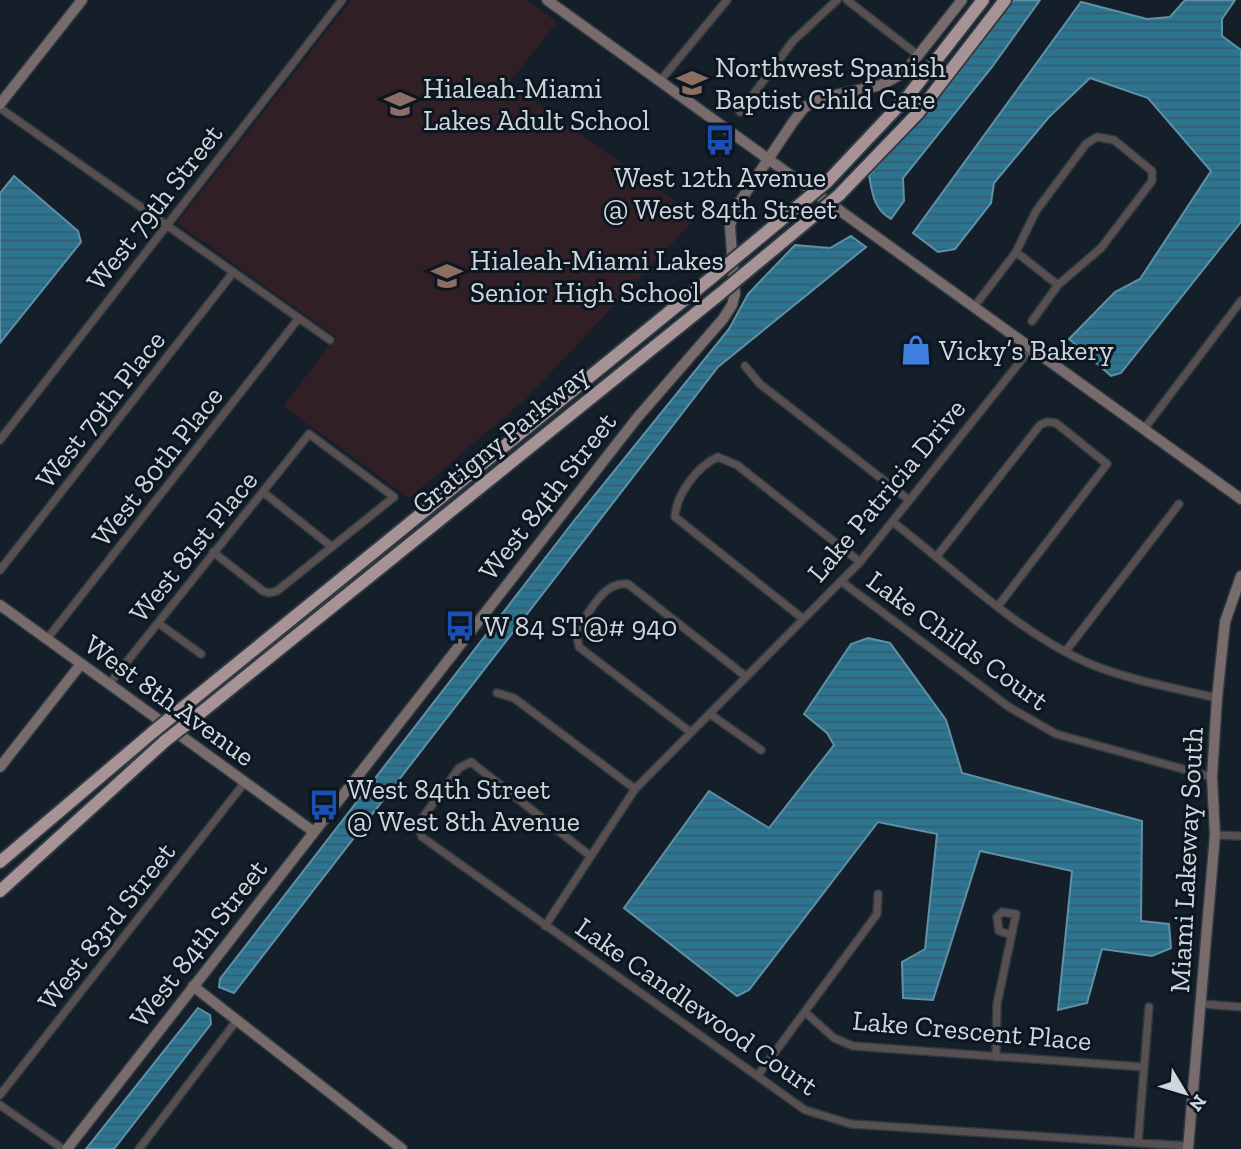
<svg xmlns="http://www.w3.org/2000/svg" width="1241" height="1149" font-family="'Zilla Slab',serif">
<defs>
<pattern id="water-rules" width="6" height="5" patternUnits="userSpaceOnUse" patternTransform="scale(1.75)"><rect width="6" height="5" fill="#2d7491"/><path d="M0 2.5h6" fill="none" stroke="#355d6d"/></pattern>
</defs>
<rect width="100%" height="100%" fill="#151f29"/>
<path fill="#311f26" d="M 351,0 L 526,0 L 557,22 L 509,83 L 697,217 L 525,400 L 409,498 L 283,406 L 336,337 L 177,223 Z"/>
<path fill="url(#water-rules)" stroke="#5e91a8" stroke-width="2" d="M 1014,0 L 1040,0 L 992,67 L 903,178 L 904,201 L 891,219 C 874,210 872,193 869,175 L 945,90 Z
M 1185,0 L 1235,0 L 1222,19 L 1222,36 L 1241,50 L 1241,222 L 1121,373 L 1111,376 L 1069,339 L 1115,292 L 1140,279 L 1211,171 L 1148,98 L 1090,78 L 1049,117 L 994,183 L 991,203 L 955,249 L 938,252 L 913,233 L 1081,2 L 1147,19 L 1170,17 Z
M 14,176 L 78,231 L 81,242 L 0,343 L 0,193 Z
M 851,236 L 866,247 L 718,367 L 234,993 L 219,987 L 220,979 L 573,522 L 729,329 L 748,294 L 795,245 L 830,248 Z
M 868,638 L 890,643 L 946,720 L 962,773 L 1142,821 L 1141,921 L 1169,924 L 1171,948 L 1152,956 L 1102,949 L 1087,1003 L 1058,1010 L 1072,871 L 980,851 L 933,1000 L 903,998 L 902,962 L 925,949 L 937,834 L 878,822 L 749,990 L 737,996 L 624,908 L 709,791 L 769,828 L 834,745 L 827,733 L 804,714 L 851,644 Z
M 198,1008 L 210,1015 L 211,1024 L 114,1149 L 86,1149 Z"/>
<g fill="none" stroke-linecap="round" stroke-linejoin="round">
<g stroke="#2f3942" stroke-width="10">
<path id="street" d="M 847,0 L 919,56
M 660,81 L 727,0
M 0,108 L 330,340
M 740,112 L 793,41 L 837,0
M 1016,252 L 1058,285
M 974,307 L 1016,252 L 1036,211 L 1086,144 L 1097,137 L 1114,140 L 1152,171 L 1152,181 L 1101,248 L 1058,285 L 1032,321
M 745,366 L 760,384 L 909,500
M 1144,429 L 1241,301
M 0,440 L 342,0
M 263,492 L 332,547
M 893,522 C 955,570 1016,631 1088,663 C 1128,680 1174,688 1217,698
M 937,556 L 1040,425 L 1047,422 L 1056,423 L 1107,464 L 998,606
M 0,570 L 232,274
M 842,582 L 1009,707 L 1056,734 L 1212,777
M 802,618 L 675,517 C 676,495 697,466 718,457 L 737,465 L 860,562
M 158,623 L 201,654
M 47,639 L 299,318
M 1065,652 L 1179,504
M 109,684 L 309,434 L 394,497 L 277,591 L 269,593 L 263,591 L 213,552
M 497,693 L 514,698 L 635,789
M 710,714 L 761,750
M 689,731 L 579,647 L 576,631 C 590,612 603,581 628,584 L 744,675
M 1215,835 L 1241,836
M 589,855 L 471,762 L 459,768 L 418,824 L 422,837 L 805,1110 L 851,1124 L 1188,1146
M 545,926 L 635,789 L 860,562 L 1031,348
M 1202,1004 L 1241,1007
M 805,1012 L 834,1038 L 853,1046 L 1144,1067
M 996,1057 L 997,1004 L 1016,914 L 1002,912 L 997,917 L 999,931 L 1011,935
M 758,1075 L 877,914 L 878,894
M 0,1095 L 245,782
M 0,1105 L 63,1149
M 1138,1142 L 1149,1007
M 139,1149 L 237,1020"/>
</g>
<g stroke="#2f3942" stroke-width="13">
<path id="secondary" d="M 547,0 L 1241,499
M 0,104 L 82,0
M 0,605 L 314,832
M 0,767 L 81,664
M 193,986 L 402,1149
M 67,1149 L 637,418 L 723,319 L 732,305 L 735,294 L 730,226 L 735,209 L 793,122 L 804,108 L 818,99 L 881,85 L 905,72 L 962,0
M 1188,1149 L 1215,835 L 1212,777 L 1217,698 L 1225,622 L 1241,576"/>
</g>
<g stroke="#2f3942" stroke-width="16">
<path id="highway" d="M 827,182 L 909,95 L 983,0
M 839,195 L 918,113 L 1005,0
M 175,714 L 716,274
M 188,723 L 721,293
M 0,862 L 153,732
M 0,891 L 165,741"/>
</g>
<use href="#street" stroke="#574f50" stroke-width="7"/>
<use href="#secondary" stroke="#786b6c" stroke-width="10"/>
<use href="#highway" stroke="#a79396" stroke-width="12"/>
<g stroke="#2f3942" stroke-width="16" stroke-linecap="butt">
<path id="highway-bridge" d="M 716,274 L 827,182
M 721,293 L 839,195
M 153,732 L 175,714
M 165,741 L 188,723"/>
</g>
<use href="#highway-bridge" stroke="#a79396" stroke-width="12"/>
</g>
<defs>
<g id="school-bare" transform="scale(2.415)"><path d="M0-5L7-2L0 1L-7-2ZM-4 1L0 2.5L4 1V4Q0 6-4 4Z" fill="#8d6e63" stroke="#0c1620" stroke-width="2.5" paint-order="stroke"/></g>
<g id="bus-bare" transform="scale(2.415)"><path d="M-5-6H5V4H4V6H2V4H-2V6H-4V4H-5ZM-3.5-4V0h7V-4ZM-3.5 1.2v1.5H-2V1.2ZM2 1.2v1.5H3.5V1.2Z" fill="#1a4fb4" stroke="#0c1620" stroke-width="2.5" paint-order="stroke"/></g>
<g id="shop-bare" transform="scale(2.415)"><path d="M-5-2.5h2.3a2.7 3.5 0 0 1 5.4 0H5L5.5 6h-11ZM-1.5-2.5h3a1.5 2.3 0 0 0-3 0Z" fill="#3f7fe0" stroke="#0c1620" stroke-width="2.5" paint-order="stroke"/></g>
</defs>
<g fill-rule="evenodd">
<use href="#school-bare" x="692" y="83"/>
<use href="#school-bare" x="400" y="104"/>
<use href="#bus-bare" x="720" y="140"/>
<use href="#school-bare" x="447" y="276"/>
<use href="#shop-bare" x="916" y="350"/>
<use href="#bus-bare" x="460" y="626"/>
<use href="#bus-bare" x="324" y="805"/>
</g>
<g text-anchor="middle" stroke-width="6" stroke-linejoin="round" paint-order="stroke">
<g font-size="28" fill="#d0d6dd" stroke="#0c1620" text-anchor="start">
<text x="715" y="77">Northwest Spanish<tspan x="715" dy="32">Baptist Child Care</tspan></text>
<text x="423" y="98">Hialeah-Miami<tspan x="423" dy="32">Lakes Adult School</tspan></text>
<text x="720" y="187" text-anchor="middle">West 12th Avenue<tspan x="720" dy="32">@ West 84th Street</tspan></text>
<text x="470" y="270">Hialeah-Miami Lakes<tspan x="470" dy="32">Senior High School</tspan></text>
<text x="939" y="360">Vicky’s Bakery</text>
<text x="483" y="636">W 84 ST@# 940</text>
<text x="347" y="799">West 84th Street<tspan x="347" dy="32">@ West 8th Avenue</tspan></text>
</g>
<g font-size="28" fill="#d0d6dd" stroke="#0c1620">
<text transform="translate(154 207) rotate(-52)" y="10">West 79th Street</text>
<text transform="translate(100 409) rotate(-52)" y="10">West 79th Place</text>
<text transform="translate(500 439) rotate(-39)" y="10">Gratigny Parkway</text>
<text transform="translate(157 466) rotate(-52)" y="10">West 80th Place</text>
<text transform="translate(886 490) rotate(-50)" y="10">Lake Patricia Drive</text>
<text transform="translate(547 496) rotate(-52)" y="10">West 84th Street</text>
<text transform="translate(193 546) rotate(-51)" y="10">West 81st Place</text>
<text transform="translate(958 640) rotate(36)" y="10">Lake Childs Court</text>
<text transform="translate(170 700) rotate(36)" y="10">West 8th Avenue</text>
<text transform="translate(1186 860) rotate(-87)" y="10">Miami Lakeway South</text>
<text transform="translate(106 926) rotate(-52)" y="10">West 83rd Street</text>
<text transform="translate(198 943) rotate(-52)" y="10">West 84th Street</text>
<text transform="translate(697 1006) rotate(35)" y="10">Lake Candlewood Court</text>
<text transform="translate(972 1030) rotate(5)" y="10">Lake Crescent Place</text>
</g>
</g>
<g transform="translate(1185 1093) rotate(128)" stroke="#0c1620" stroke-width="5" paint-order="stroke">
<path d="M0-5L12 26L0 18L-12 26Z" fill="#d0d6dd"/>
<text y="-10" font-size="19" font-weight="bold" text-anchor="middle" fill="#d0d6dd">N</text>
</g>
</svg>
